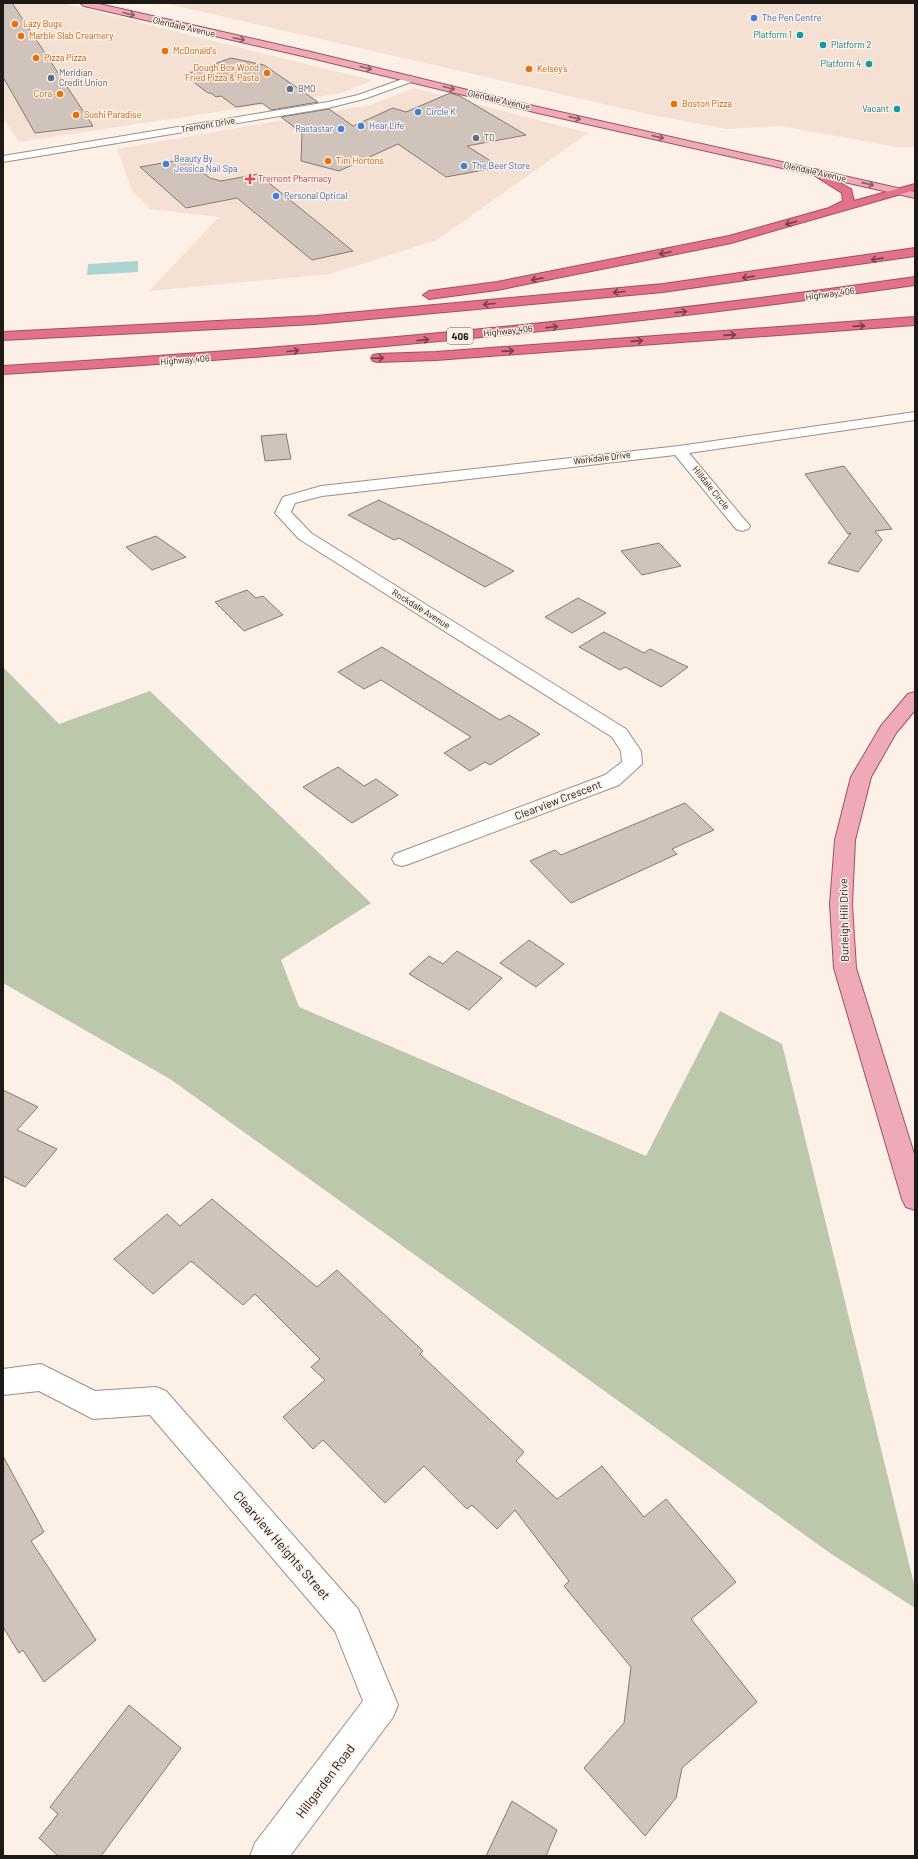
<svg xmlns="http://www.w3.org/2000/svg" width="918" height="1859" font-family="Barlow,sans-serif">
<rect width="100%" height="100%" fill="#fcf0e7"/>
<path fill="#f5e1d4" d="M 3,3 L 63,3 L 273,56 L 373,80 L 342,93 L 19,142 L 3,118 Z
M 164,3 L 915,3 L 915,147 L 897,147 L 781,126 L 726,129 L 647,114 Z
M 414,88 L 588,133 L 437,240 L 330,274 L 149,291 L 219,217 L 150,209 L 132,190 L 117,149 L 370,105 Z"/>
<path fill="#bbc8ac" d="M 3,667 L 59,724 L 150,691 L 371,903 L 281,960 L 299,1007 L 646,1156 L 720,1011 L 782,1044 L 915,1588 L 915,1608 L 830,1553 L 170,1079 L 3,983 Z"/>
<path fill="#abd3d2" d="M 138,261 L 138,272 L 87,275 L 88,264 Z"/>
<path fill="#cfc3bb" stroke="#857a73" d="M 3,3 L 12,3 L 93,126 L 35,133 L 3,77 Z
M 231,58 L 264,65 L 318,102 L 271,110 L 262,103 L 236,107 L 221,96 L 216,97 L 211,93 L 208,93 L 184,75 Z
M 450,93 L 460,96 L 526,135 L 467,146 L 500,167 L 446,177 L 398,144 L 339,171 L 301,161 L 302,133 L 281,117 L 329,109 L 353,126 L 393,108 L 406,112 Z
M 185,159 L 210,178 L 221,181 L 258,174 L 353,251 L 312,260 L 237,198 L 186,208 L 140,167 Z
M 286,434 L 291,459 L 265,461 L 261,436 Z
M 844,466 L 892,529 L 875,531 L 882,540 L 858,572 L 828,563 L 851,533 L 848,534 L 805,474 Z
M 379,500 L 440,531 L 514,571 L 485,587 L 399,538 L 394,540 L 348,515 Z
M 156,536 L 186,557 L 152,570 L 126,547 Z
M 659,543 L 681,566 L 642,575 L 621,551 Z
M 247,590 L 256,598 L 263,596 L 283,615 L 244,631 L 215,602 Z
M 578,598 L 606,613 L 572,633 L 545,617 Z
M 604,632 L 644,653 L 650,649 L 688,667 L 661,687 L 625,667 L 620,670 L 579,647 Z
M 382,647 L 500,720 L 509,715 L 540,734 L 490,765 L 485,762 L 470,771 L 444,753 L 471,737 L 381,680 L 364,689 L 338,672 Z
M 338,767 L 364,786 L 376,779 L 398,795 L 352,823 L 303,787 Z
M 685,803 L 714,830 L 672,849 L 677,854 L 571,903 L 530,861 L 555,850 L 561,855 Z
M 529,940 L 564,964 L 536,987 L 500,963 Z
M 457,951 L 502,978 L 469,1010 L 409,974 L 429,956 L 443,964 Z
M 3,1090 L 38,1107 L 17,1130 L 57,1149 L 25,1187 L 3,1176 Z
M 212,1199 L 317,1287 L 337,1270 L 423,1351 L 420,1354 L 524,1452 L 516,1461 L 557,1499 L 602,1466 L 644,1517 L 666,1499 L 736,1582 L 691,1619 L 757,1702 L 682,1768 L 676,1798 L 645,1836 L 584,1768 L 624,1723 L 631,1667 L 564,1586 L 569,1581 L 515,1510 L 497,1529 L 472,1505 L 467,1509 L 424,1466 L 385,1503 L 323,1440 L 313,1449 L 283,1417 L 325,1380 L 311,1367 L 320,1359 L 255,1294 L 243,1305 L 191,1261 L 153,1294 L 114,1259 L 167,1214 L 180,1226 Z
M 3,1456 L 44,1532 L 31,1541 L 96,1640 L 44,1682 L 23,1650 L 19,1653 L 3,1627 Z
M 129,1705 L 181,1748 L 101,1856 L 58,1856 L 39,1838 L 58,1814 L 50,1807 Z
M 512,1801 L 557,1830 L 546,1856 L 486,1856 Z"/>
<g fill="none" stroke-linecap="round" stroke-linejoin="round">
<g stroke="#9a8f87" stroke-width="2">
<path id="minor" d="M 411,76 L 416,79 L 414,81 L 364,99 L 328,108 L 3,162 L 3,156 L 328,102 L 358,95 Z
M 915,412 L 915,420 L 689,453 L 750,526 L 748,529 L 742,531 L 736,529 L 675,455 L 322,496 L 295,503 L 291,512 L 311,533 L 626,729 L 641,751 L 642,764 L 619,785 L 409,864 L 402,866 L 395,864 L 392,859 L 395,854 L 605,775 L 622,762 L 621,751 L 612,737 L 299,539 L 275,513 L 283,497 L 321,486 L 679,446 Z
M 41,1364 L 95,1391 L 156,1387 L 166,1391 L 358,1609 L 398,1705 L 393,1717 L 290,1856 L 250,1856 L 255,1843 L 363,1701 L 335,1631 L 150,1415 L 93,1419 L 39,1391 L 3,1395 L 3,1369 Z"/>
</g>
<g stroke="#9e5262" stroke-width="2">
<path id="major" d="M 80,3 L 95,3 L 311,52 L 538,107 L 915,192 L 915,198 L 538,113 L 311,58 L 84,6 Z
M 915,692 L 915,710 L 896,733 L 871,777 L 855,840 L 852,904 L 856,968 L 915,1157 L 915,1210 L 906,1207 L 902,1199 L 834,968 L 830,904 L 835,840 L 851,777 L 881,726 L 908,694 Z"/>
</g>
<g stroke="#9e5262" stroke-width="2">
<path id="highway" d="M 816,169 L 851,189 L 854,201 L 915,184 L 915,190 L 731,243 L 497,290 L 429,299 L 423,295 L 429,291 L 497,282 L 729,236 L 829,208 L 843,201 L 842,193 L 812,174 L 811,172 L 812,170 Z
M 915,248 L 915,256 L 663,292 L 315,324 L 3,340 L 3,332 L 315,316 L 663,284 Z
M 915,277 L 915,285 C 612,329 308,356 3,374 L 3,366 C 308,348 612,321 915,277 Z
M 915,317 L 915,325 L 436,360 L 378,362 L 373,361 L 371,358 L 373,355 L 378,354 L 436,352 Z"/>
</g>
<use href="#minor" fill="#fff" fill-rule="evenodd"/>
<use href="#major" fill="#eeaab9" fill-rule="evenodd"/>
<use href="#highway" fill="#e3718b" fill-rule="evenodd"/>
</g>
<defs><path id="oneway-shaft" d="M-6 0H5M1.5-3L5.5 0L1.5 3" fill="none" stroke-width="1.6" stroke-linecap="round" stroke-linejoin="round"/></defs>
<g stroke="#866268">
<use href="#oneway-shaft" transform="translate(129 14) rotate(14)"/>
<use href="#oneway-shaft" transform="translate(239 39) rotate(12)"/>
<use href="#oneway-shaft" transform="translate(366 68) rotate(14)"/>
<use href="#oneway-shaft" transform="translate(449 88) rotate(14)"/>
<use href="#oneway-shaft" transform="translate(575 118) rotate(13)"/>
<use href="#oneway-shaft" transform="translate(658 137) rotate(13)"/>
<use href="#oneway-shaft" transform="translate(868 184) rotate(13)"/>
</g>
<g stroke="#76414b">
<use href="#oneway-shaft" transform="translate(791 223) rotate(164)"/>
<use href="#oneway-shaft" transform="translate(665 253) rotate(168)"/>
<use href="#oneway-shaft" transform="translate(877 259) rotate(172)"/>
<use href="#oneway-shaft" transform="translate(748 277) rotate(172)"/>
<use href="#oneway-shaft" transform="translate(537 279) rotate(169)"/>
<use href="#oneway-shaft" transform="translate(619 292) rotate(175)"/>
<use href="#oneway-shaft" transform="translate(489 304) rotate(175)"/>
<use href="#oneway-shaft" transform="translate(681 312) rotate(-6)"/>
<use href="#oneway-shaft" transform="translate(859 326) rotate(-4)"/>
<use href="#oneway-shaft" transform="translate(552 327) rotate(-6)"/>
<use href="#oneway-shaft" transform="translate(730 335) rotate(-4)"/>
<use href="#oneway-shaft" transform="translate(423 340) rotate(-6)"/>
<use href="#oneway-shaft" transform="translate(637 341) rotate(-4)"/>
<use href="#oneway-shaft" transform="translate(293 351) rotate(-5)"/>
<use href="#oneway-shaft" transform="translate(508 351) rotate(-4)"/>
<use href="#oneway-shaft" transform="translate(378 358) rotate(-2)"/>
</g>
<g fill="#3f7fe0" stroke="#fcf0e7" stroke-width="1.5">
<circle cx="754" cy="18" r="4"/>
<circle cx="418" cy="112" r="4"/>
<circle cx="361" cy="126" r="4"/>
<circle cx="341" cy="129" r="4"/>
<circle cx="166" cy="164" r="4"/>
<circle cx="464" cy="166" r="4"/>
<circle cx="276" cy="196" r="4"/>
</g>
<g fill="#e8710a" stroke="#fcf0e7" stroke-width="1.5">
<circle cx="15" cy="24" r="4"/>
<circle cx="21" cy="36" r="4"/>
<circle cx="165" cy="51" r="4"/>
<circle cx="36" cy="58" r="4"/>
<circle cx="529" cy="69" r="4"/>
<circle cx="267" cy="73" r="4"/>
<circle cx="60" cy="94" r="4"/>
<circle cx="674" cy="104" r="4"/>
<circle cx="76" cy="115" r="4"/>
<circle cx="328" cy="161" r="4"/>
</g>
<g fill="#0f9aa8" stroke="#fcf0e7" stroke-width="1.5">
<circle cx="800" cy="35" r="4"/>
<circle cx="823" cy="45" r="4"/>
<circle cx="869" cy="64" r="4"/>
<circle cx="897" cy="109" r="4"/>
</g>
<g fill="#5c6f8a" stroke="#fcf0e7" stroke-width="1.5">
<circle cx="51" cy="78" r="4"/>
<circle cx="290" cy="89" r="4"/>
<circle cx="476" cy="138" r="4"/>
</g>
<path fill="#e0444e" stroke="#fcf0e7" stroke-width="1.5" d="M248 173h4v4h4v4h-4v4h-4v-4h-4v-4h4z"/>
<g text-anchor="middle" stroke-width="3" stroke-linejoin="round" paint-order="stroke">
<g font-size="9" fill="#366cbe" stroke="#fcf0e7" text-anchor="start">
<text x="762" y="21">The Pen Centre</text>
<text x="426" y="115">Circle K</text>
<text x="369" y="129">Hear Life</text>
<text x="333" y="132" text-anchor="end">Rastastar</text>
<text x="174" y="162">Beauty By<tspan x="174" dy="10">Jessica Nail Spa</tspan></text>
<text x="472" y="169">The Beer Store</text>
<text x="284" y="199">Personal Optical</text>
</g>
<g font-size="9" fill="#c56008" stroke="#fcf0e7" text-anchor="start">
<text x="23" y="27">Lazy Bugs</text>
<text x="29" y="39">Marble Slab Creamery</text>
<text x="173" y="54">McDonald's</text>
<text x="44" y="61">Pizza Pizza</text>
<text x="259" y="71" text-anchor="end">Dough Box Wood<tspan x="259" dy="10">Fried Pizza &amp; Pasta</tspan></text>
<text x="537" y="72">Kelsey's</text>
<text x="52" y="97" text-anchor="end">Cora</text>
<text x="682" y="107">Boston Pizza</text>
<text x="84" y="118">Sushi Paradise</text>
<text x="336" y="164">Tim Hortons</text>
</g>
<g font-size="9" fill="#1d1916" stroke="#fcf0e7">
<text transform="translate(184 27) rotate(13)" y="3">Glendale Avenue</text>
<text transform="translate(499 100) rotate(13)" y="3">Glendale Avenue</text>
<text transform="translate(208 125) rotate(-10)" y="3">Tremont Drive</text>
<text transform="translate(815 172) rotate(13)" y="3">Glendale Avenue</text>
<text transform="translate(830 294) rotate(-8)" y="3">Highway 406</text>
<text transform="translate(508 331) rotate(-6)" y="3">Highway 406</text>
<text transform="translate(185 360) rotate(-4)" y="3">Highway 406</text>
<text transform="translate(602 458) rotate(-7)" y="3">Warkdale Drive</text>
<text transform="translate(711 488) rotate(51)" y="3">Hilldale Circle</text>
<text transform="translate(421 609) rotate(32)" y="3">Rockdale Avenue</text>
</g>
<g font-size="9" fill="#0d838f" stroke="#fcf0e7" text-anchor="end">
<text x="792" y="38">Platform 1</text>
<text x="831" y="48" text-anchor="start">Platform 2</text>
<text x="861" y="67">Platform 4</text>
<text x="889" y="112">Vacant</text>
</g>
<g font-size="9" fill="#4e5e75" stroke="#fcf0e7" text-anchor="start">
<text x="59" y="76">Meridian<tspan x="59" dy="10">Credit Union</tspan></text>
<text x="298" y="92">BMO</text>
<text x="484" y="141">TD</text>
</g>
<g font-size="9" fill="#be3a42" stroke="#fcf0e7" text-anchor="start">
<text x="258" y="182">Tremont Pharmacy</text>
</g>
<rect fill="#fcf0e7" stroke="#605a55" stroke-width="1" x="447" y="328" width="26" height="16" rx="3"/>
<g font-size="10" font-weight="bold" fill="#1d1916">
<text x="460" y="340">406</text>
</g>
<g font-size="11" fill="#1d1916" stroke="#fcf0e7">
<text transform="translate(558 800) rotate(-21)" y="4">Clearview Crescent</text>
<text transform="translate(844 920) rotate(-91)" y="4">Burleigh Hill Drive</text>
</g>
<g font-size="13" fill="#1d1916" stroke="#fcf0e7">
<text transform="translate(282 1545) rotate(49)" y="5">Clearview Heights Street</text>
<text transform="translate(325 1781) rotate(-53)" y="5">Hillgarden Road</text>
</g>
</g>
<rect width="918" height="1859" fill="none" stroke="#1d1916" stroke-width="8"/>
</svg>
